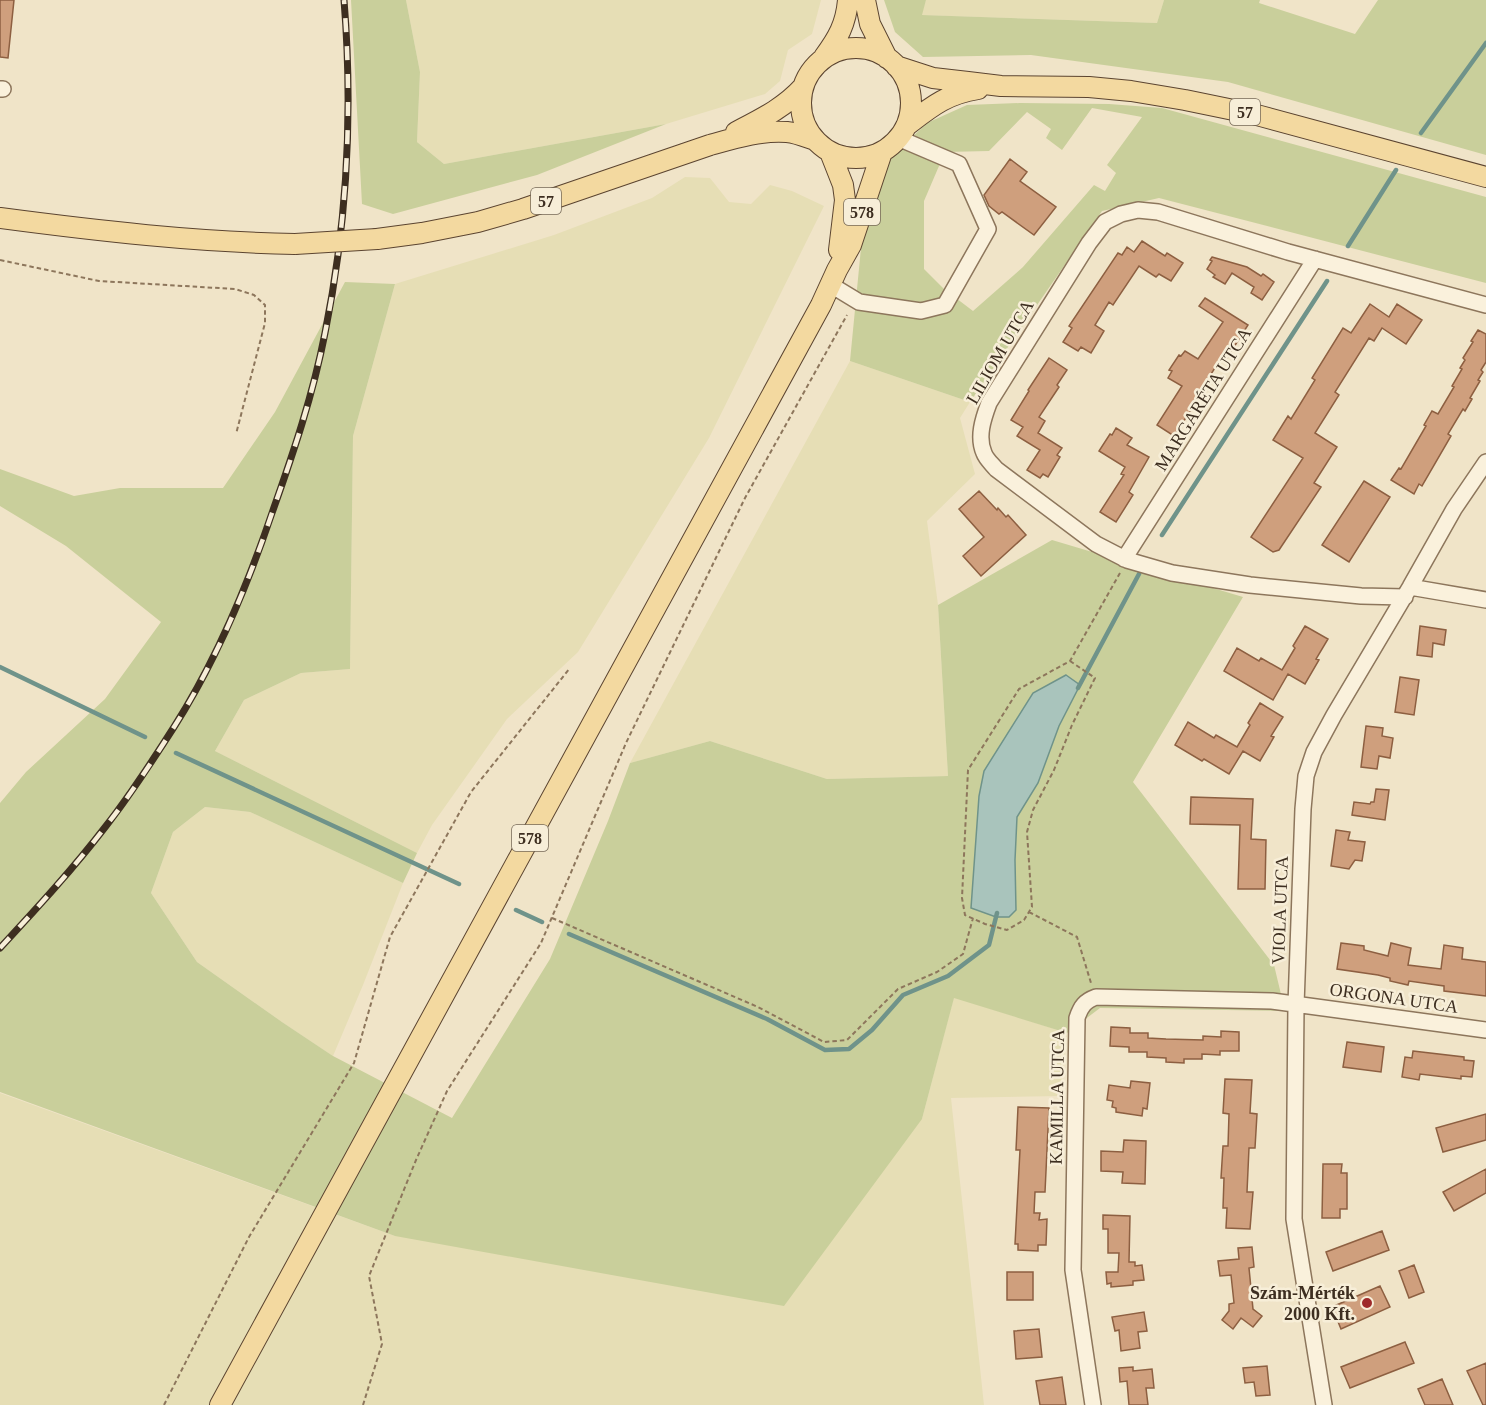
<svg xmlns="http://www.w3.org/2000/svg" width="1486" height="1405" font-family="Georgia,serif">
<rect width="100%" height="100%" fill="#f0e4c8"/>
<path fill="#e6deb5" d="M 406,0 L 821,0 L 812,34 L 788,50 L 780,81 L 765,94 L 666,124 L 444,164 L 417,142 L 420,72 Z
M 926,0 L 1164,0 L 1157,23 L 921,15 Z
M 685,177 L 710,178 L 729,202 L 751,204 L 770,185 L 792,191 L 824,206 L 709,438 L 578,652 L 507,719 L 432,825 L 417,853 L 215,751 L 244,700 L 301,673 L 350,669 L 353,436 L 395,284 L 554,235 L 652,198 Z
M 850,361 L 970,402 L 960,418 L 975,474 L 927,521 L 938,605 L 948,776 L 827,779 L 710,741 L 630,763 Z
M 205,807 L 250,812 L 403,883 L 363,985 L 333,1056 L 282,1022 L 197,962 L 151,893 L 173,832 Z
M 954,997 L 1067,1033 L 1060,1096 L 951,1098 L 984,1405 L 0,1405 L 0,1093 L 395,1236 L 922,1119 Z"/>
<path fill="#c9cf9b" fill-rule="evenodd" d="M 351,0 L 406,0 L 420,72 L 417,142 L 444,164 L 666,124 L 537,175 L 393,214 L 362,204 Z
M 884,0 L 926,0 L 922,15 L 1157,23 L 1164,0 L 1260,0 L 1259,3 L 1355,34 L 1378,0 L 1486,0 L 1486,155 L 1228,82 L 1031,55 L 923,57 L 895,32 Z
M 1020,103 L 1109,104 L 1162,108 L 1486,197 L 1486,283 L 1159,198 L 1102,211 L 970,402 L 850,361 L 861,248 L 890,158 L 927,123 L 967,105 ZM 1092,108 L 1142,117 L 1107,165 L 1116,173 L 1105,191 L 1094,185 L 1023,267 L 973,311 L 944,289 L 924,269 L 924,201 L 945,152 L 989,151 L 1027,112 L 1051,129 L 1046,138 L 1062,150 Z
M 345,282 L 395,284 L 353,436 L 350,669 L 301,673 L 244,700 L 215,751 L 417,853 L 403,883 L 250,812 L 205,807 L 173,832 L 151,893 L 197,962 L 282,1022 L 333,1056 L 452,1118 L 550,959 L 608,821 L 630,763 L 710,741 L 827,779 L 948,776 L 938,605 L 1052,540 L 1243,597 L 1133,782 L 1274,965 L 1285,1011 L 1100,1008 L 1067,1033 L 954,998 L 922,1119 L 784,1306 L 395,1236 L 0,1092 L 0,803 L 26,772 L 105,699 L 161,622 L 66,546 L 0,506 L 0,469 L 74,496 L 120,488 L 223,488 L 275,412 ZM 1066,675 L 1080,685 L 1059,726 L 1038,783 L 1017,817 L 1015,860 L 971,908 Z"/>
<path fill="#a9c4bc" stroke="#6f938a" stroke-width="1.5" d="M 1066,675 L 1080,685 L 1059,726 L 1038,783 L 1017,817 L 1015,860 L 1016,910 L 1009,917 L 996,917 L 971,908 L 979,796 L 984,771 L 1033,693 Z"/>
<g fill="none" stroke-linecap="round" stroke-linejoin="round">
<path stroke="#6f938a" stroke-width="4.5" d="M 1421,133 L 1486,43
M 1348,246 L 1396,170
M 1162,535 L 1327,281
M 0,667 L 145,737
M 1078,688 L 1139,574
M 176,753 L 459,884
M 516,910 L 542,922
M 569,934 L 767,1019 L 825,1050 L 849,1049 L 872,1030 L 903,995 L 948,976 L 989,945 L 997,913"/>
</g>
<path fill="#cf9f7d" stroke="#8d5f41" stroke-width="1.5" d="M 0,0 L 14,0 L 8,58 L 0,57 Z
M 1010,159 L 1027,172 L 1020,181 L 1056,207 L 1034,235 L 1002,212 L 999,214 L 989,206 L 984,195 Z
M 1142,241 L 1165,256 L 1167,253 L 1183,263 L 1171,281 L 1159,274 L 1156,277 L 1139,266 L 1113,305 L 1109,302 L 1095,325 L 1104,331 L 1091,353 L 1081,347 L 1078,351 L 1063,342 L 1072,328 L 1069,326 L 1118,253 L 1122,255 L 1127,247 L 1134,252 Z
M 1212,257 L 1247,267 L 1261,276 L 1263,274 L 1274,282 L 1262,300 L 1251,293 L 1254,287 L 1232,273 L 1225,284 L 1213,277 L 1215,275 L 1207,269 L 1212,261 L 1210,260 Z
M 1205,298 L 1248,325 L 1227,358 L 1223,355 L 1189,409 L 1191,410 L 1174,436 L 1157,425 L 1182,386 L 1168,378 L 1172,371 L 1169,370 L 1179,355 L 1181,356 L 1185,351 L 1198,359 L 1223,322 L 1199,306 Z
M 1370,304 L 1389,317 L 1397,304 L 1422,320 L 1406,344 L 1382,328 L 1374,341 L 1369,338 L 1335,392 L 1339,395 L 1315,433 L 1337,447 L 1314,483 L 1321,487 L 1279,550 L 1273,552 L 1251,537 L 1303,458 L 1273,440 L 1288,416 L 1291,419 L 1315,380 L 1312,378 L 1343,328 L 1351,333 Z
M 1478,330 L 1486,334 L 1486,362 L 1481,370 L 1483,372 L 1478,380 L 1480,381 L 1470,398 L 1472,399 L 1465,411 L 1463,409 L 1448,434 L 1451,436 L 1422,486 L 1419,484 L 1414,494 L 1391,480 L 1399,468 L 1401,469 L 1426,426 L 1424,425 L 1432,411 L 1438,414 L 1454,387 L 1452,386 L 1462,369 L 1460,368 L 1465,360 L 1463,358 L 1473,342 L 1471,341 Z
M 1049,358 L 1067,370 L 1057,385 L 1059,387 L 1039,417 L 1045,421 L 1038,433 L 1062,448 L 1057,455 L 1060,457 L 1048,477 L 1043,474 L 1040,478 L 1027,470 L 1040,450 L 1017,436 L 1023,427 L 1011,420 L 1029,391 L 1028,390 Z
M 1116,428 L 1132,438 L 1127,445 L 1149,457 L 1129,492 L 1133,495 L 1116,522 L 1100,512 L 1124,475 L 1121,474 L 1125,467 L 1099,451 L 1110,434 L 1112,435 Z
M 1364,481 L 1390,497 L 1349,562 L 1322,545 Z
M 979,491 L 997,510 L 998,508 L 1006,517 L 1008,515 L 1026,535 L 981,576 L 963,556 L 984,537 L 959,509 Z
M 1305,626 L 1328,639 L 1316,659 L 1319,660 L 1305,684 L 1288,674 L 1273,700 L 1224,671 L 1237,648 L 1259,661 L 1261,658 L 1282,670 L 1295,648 L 1293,646 Z
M 1420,626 L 1446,630 L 1444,645 L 1433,643 L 1432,657 L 1417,655 Z
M 1400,677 L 1419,680 L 1414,715 L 1395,712 Z
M 1260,703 L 1283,717 L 1271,736 L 1274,737 L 1260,761 L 1243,751 L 1229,774 L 1204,759 L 1202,761 L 1175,745 L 1188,722 L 1214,738 L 1216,735 L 1237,747 L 1250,725 L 1248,723 Z
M 1366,726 L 1383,728 L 1382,736 L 1393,738 L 1390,758 L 1379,756 L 1377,769 L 1361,767 Z
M 1376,789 L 1389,790 L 1385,820 L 1352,815 L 1354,802 L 1370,804 L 1371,802 L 1374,802 Z
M 1191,797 L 1253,799 L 1251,839 L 1266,840 L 1265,889 L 1238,889 L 1240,825 L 1190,824 Z
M 1336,830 L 1350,832 L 1348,840 L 1365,842 L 1362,861 L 1355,860 L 1349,869 L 1331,866 Z
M 1341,943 L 1364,946 L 1364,950 L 1388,956 L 1391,943 L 1411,948 L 1408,965 L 1441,969 L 1444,945 L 1463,948 L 1462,959 L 1486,962 L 1486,996 L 1444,991 L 1444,986 L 1409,981 L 1408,985 L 1390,981 L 1390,978 L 1378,975 L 1337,969 Z
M 1111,1027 L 1130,1028 L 1130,1033 L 1148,1033 L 1148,1038 L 1166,1039 L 1203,1040 L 1203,1036 L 1221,1037 L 1221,1031 L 1239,1032 L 1239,1051 L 1220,1051 L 1220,1055 L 1202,1054 L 1202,1059 L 1184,1059 L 1184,1063 L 1166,1062 L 1166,1058 L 1147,1057 L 1147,1052 L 1129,1052 L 1129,1047 L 1110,1046 Z
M 1347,1042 L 1384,1047 L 1381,1072 L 1343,1067 Z
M 1413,1051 L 1464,1057 L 1464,1060 L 1474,1061 L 1472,1077 L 1461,1076 L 1461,1079 L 1420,1074 L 1419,1080 L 1402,1077 L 1405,1057 L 1412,1058 Z
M 1225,1079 L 1252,1080 L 1250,1113 L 1257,1114 L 1255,1148 L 1249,1148 L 1247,1192 L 1253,1192 L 1250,1229 L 1226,1228 L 1227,1208 L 1223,1208 L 1224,1178 L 1221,1178 L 1223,1146 L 1228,1146 L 1229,1114 L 1223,1113 Z
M 1131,1081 L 1150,1083 L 1147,1109 L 1143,1108 L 1142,1116 L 1116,1112 L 1116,1108 L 1112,1107 L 1113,1101 L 1107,1100 L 1109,1085 L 1130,1088 Z
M 1018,1107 L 1049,1108 L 1045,1192 L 1035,1192 L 1034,1213 L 1040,1213 L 1039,1220 L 1047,1219 L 1046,1245 L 1038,1245 L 1038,1251 L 1018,1250 L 1018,1244 L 1015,1244 L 1020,1150 L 1016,1150 Z
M 1486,1114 L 1486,1140 L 1443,1152 L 1436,1128 Z
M 1124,1140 L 1146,1141 L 1145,1184 L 1122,1183 L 1123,1172 L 1101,1171 L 1101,1151 L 1123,1152 Z
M 1323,1164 L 1342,1164 L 1341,1173 L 1347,1173 L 1347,1209 L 1340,1209 L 1340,1218 L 1322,1218 Z
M 1486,1169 L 1486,1193 L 1454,1211 L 1443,1192 Z
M 1103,1215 L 1130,1216 L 1129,1262 L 1135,1262 L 1135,1266 L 1142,1265 L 1144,1280 L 1133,1281 L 1133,1285 L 1111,1287 L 1111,1283 L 1107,1284 L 1106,1272 L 1118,1272 L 1119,1253 L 1108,1253 L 1108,1229 L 1103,1229 Z
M 1382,1231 L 1389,1250 L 1333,1271 L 1326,1252 Z
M 1252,1247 L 1254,1267 L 1249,1268 L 1253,1309 L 1262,1316 L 1253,1327 L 1241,1318 L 1233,1329 L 1222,1320 L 1229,1311 L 1229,1304 L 1234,1303 L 1231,1275 L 1220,1276 L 1218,1261 L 1239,1259 L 1238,1248 Z
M 1414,1265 L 1424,1292 L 1409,1298 L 1399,1271 Z
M 1007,1272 L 1033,1272 L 1033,1300 L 1007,1300 Z
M 1380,1286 L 1390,1307 L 1341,1329 L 1332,1307 Z
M 1144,1312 L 1147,1331 L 1138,1332 L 1140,1348 L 1121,1351 L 1119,1330 L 1115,1331 L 1112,1317 Z
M 1039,1329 L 1042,1357 L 1016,1359 L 1014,1331 Z
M 1405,1342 L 1414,1363 L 1350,1388 L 1341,1367 Z
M 1486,1363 L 1486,1405 L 1483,1405 L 1467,1371 Z
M 1267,1366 L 1270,1395 L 1256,1396 L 1254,1382 L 1245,1383 L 1243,1368 Z
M 1133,1367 L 1133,1371 L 1152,1369 L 1154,1388 L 1146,1388 L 1148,1405 L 1129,1405 L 1127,1381 L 1120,1382 L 1119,1368 Z
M 1062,1377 L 1066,1405 L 1040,1405 L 1036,1381 Z
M 1442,1379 L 1453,1405 L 1425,1405 L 1418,1389 Z"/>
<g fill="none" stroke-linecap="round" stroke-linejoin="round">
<g stroke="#8d765c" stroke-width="18">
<path id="minor" d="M 0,89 L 3,89
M 831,285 L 859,302 L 921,311 L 945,305 L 988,229 L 959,164 L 898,138
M 1124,559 L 1315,259
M 1410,587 L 1486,600
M 1405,597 L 1361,596 L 1250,585 L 1172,573 L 1127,560 L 1096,544 L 996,469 C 992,464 986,459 984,453 C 977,437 983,419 989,403 L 1089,243 L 1105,222 L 1121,214 L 1138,210 L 1158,212 L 1288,252 L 1486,305
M 1093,1405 L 1073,1270 L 1077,1018 C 1081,1006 1085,1001 1096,997 L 1272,1001 L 1486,1030
M 1324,1405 L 1294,1219 L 1296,1005 L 1303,809 L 1306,776 L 1314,752 L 1334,715 L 1410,587 L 1454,509 L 1486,462"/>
</g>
<g stroke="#5b4430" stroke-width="22">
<path id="major" d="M 865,0 L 870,24 L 887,58
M801 103a55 55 0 1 1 110 0a55 55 0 1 1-110 0Z
M 824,57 C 838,38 846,24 848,0
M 896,66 L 933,78 L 968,82 L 1001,86 L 1089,87 L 1131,91 L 1185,100 L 1253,114 L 1486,177
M 906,126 C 931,107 946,94 978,89
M 736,132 C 761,119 784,108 803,87
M 830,152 L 843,185 L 845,200 L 839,250
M 0,218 C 98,231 196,242 295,244
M 377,239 L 422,233 L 478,222 L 523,209 L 710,145 C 735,138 761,130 787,132 C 797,133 806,137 815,140
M 220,1405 L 821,305 L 837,270 L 851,245 L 882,152"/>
</g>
<path stroke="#8d765c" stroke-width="2" stroke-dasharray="4.5 3" stroke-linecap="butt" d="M 0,260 L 99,281 L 235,289 L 254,295 L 265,305 L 265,323 L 236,434
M 1070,661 L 1095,678 L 1072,725 L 1054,770 L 1033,810 L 1027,832 L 1032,907 L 1024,920 L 1007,930 L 985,924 L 965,915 L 962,898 L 968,770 L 1019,689 L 1070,661 L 1120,573
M 1029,912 L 1077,937 L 1091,983
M 552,918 L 758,1007 L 824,1042 L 847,1040 L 898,989 L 937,972 L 963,954 L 973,918
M 164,1405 L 249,1237 L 354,1063 L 390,937 L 471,792 L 570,668
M 363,1405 L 382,1344 L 369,1276 L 416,1160 L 447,1091 L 541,943 L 626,743 L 745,498 L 847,315"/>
<use href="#minor" stroke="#faf1dc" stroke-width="15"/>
<use href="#major" stroke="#f3d9a0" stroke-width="20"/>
<g stroke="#3d2e20" stroke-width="7">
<path id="rail" d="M 0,948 C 37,908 73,869 106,826 C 131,794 153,760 174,727 C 216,661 247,587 272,513 C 293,454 313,395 325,333 C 347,224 353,111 344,0"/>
</g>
<use href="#rail" stroke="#f7eed8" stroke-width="4.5" stroke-dasharray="14" stroke-linecap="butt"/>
<g stroke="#5b4430" stroke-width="22" stroke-linecap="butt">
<path id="major-bridge" d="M 295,244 L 377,239"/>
</g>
<use href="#major-bridge" stroke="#f3d9a0" stroke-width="20"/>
</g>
<circle fill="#9e2a2b" stroke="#f7eed8" stroke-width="2" cx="1367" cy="1303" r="6"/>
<g text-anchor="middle" stroke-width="5" stroke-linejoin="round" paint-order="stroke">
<g fill="#f7eed8" stroke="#756857" stroke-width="1.5">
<rect x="1230" y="99" width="30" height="26" rx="4.5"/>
<rect x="531" y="188" width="30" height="26" rx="4.5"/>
<rect x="844" y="199" width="36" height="26" rx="4.5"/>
<rect x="512" y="825" width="36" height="26" rx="4.5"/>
</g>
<g font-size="16" font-weight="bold" fill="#3d2e20">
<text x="1245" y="118">57</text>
<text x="546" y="207">57</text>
<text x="862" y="218">578</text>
<text x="530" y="844">578</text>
</g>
<g font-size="18" fill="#3d2e20" stroke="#f7eed8">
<text transform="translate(1000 352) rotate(-60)" y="6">LILIOM UTCA</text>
<text transform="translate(1203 399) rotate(-58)" y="6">MARGARÉTA UTCA</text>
<text transform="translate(1280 910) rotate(-88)" y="6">VIOLA UTCA</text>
<text transform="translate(1394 998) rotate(8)" y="6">ORGONA UTCA</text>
<text transform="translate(1057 1097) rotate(-89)" y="6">KAMILLA UTCA</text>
</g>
<g font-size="18" font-weight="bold" fill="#3d2e20" stroke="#f7eed8" text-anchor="end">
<text x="1355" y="1299">Szám-Mérték<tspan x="1355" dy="21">2000 Kft.</tspan></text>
</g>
</g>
</svg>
